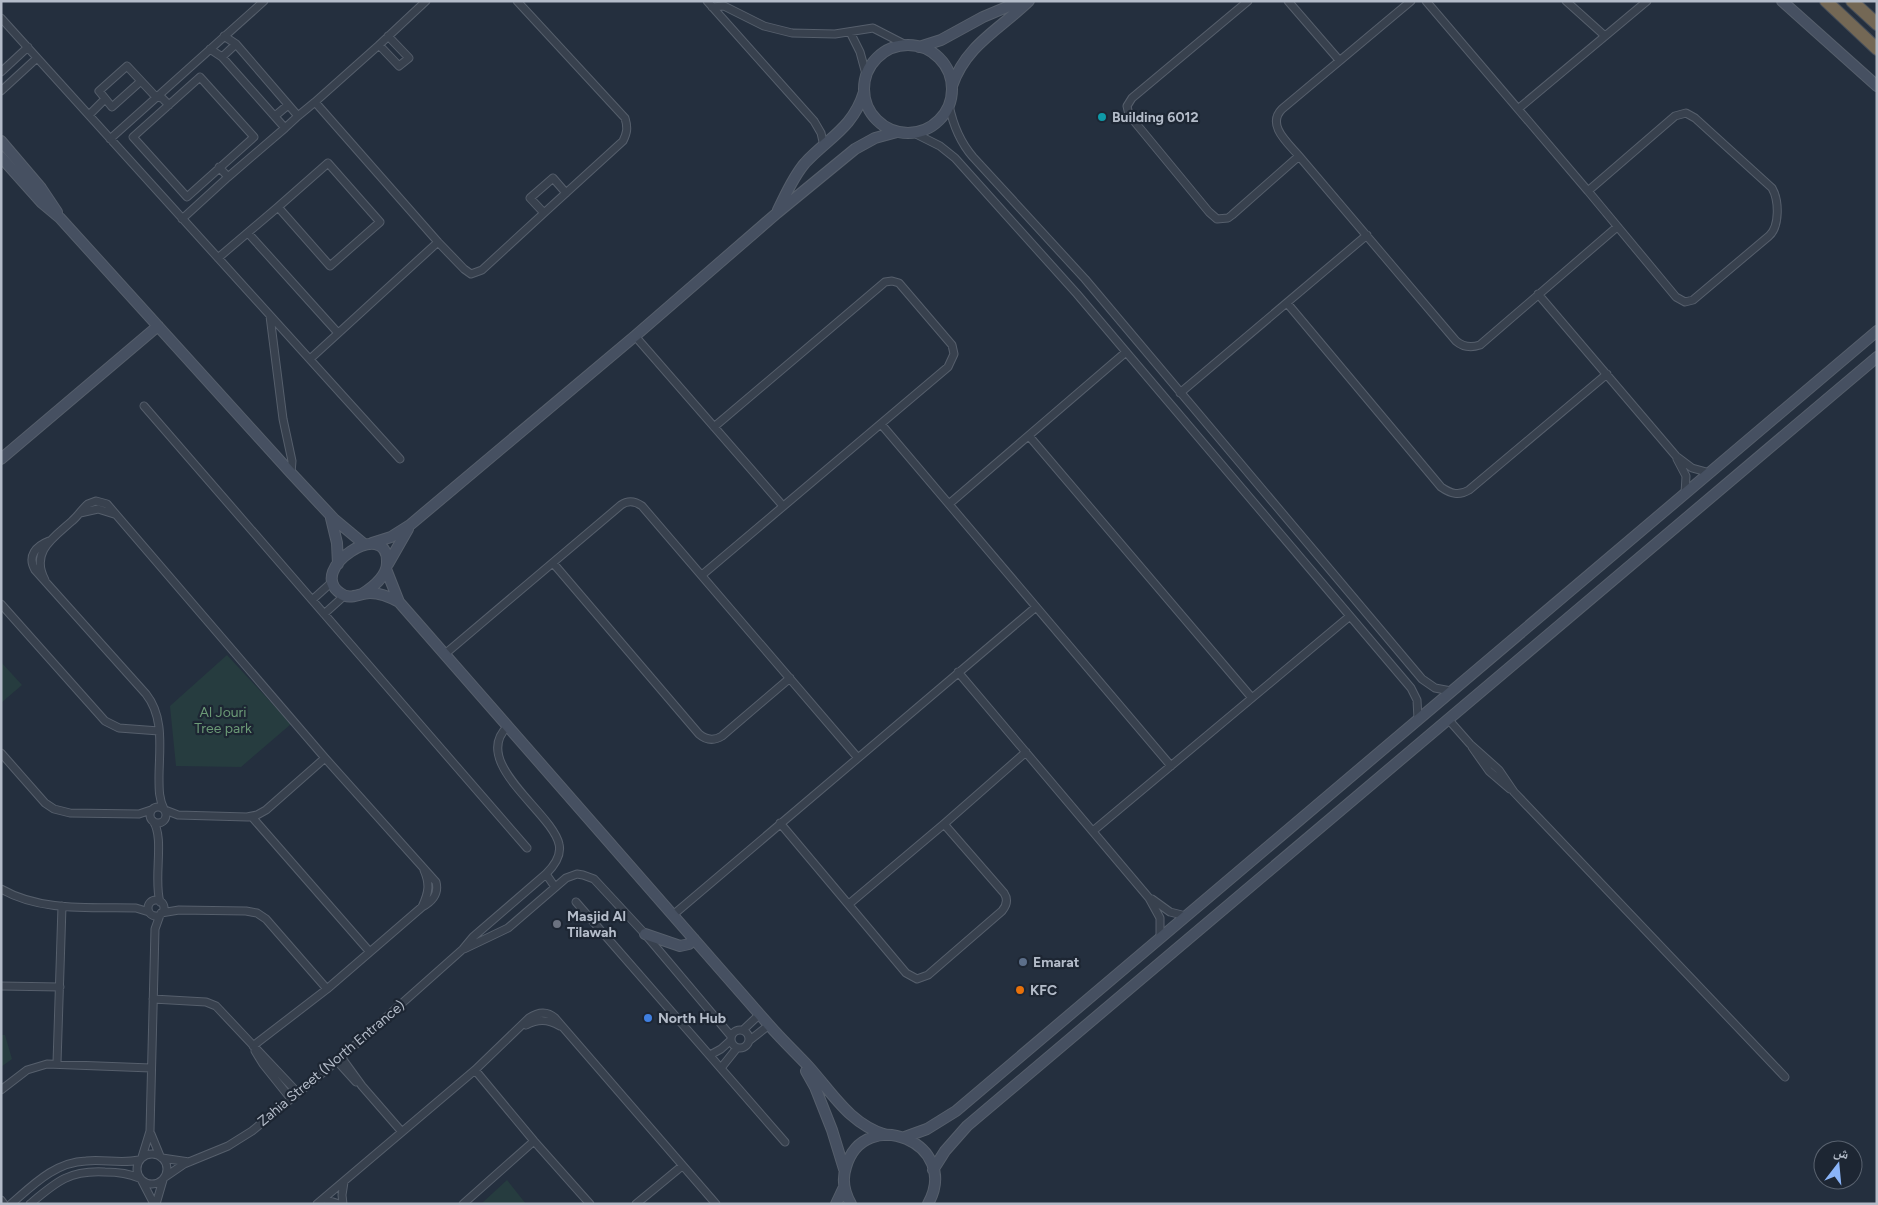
<svg xmlns="http://www.w3.org/2000/svg" width="1878" height="1205" font-family="Figtree,'Noto Naskh Arabic',sans-serif">
<rect width="100%" height="100%" fill="#242f3e"/>
<path fill="#263c3f" d="M 227,655 L 291,724 L 241,767 L 176,766 L 170,706 Z
M 1,662 L 22,685 L 1,703 Z
M 1,1035 L 5,1035 L 12,1059 L 1,1067 Z
M 507,1180 L 526,1204 L 481,1204 Z"/>
<g fill="none" stroke-linecap="round" stroke-linejoin="round">
<g stroke="#565f6c" stroke-width="9">
<path id="street" d="M 517,1 L 625,118 C 628,128 627,133 623,141 L 544,213 L 530,198 L 553,178 L 566,193
M 707,1 L 814,121 L 821,133 L 824,146
M 1248,1 L 1132,98 L 1127,106 L 1129,115 L 1209,212 L 1217,219 L 1228,218 L 1232,215 L 1299,156
M 1288,1 L 1339,60
M 1411,1 L 1282,109 C 1266,125 1288,143 1299,156 L 1456,341 C 1463,347 1471,348 1480,345 L 1617,227
M 1426,1 L 1588,191
M 1566,1 L 1605,36
M 712,7 L 724,6 L 764,26 L 792,33 L 835,34 L 873,28 L 906,45
M 1,18 L 400,459
M 850,32 L 860,52 L 866,74
M 224,36 L 236,44 L 298,116 L 315,102 L 438,242 L 464,269 L 471,274 L 482,270 L 544,213
M 388,36 L 409,58 L 399,66 L 379,45 L 426,1
M 210,49 L 222,57 L 236,44
M 222,57 L 285,128 L 298,116
M 1,72 L 28,47
M 200,77 L 254,137 L 187,197 L 133,137 Z
M 141,81 L 112,107 L 99,91 L 127,66 L 156,97 L 162,98 L 169,105
M 1,91 L 37,58
M 315,102 L 379,45
M 949,105 C 953,125 960,142 973,157 L 1085,279 L 1422,679 L 1435,688 L 1451,691
M 1518,109 L 1647,1
M 1686,113 L 1695,118 L 1772,188 C 1779,200 1780,226 1769,236 L 1693,300 L 1685,302 L 1676,297 L 1588,191 L 1675,116 Z
M 89,115 L 105,99
M 275,116 L 288,105
M 914,133 L 940,146 L 955,158 L 1077,294 L 1411,688 L 1417,700 L 1418,719
M 110,139 L 264,1
M 328,163 L 380,222 L 330,266 L 278,207 Z
M 228,177 L 285,128
M 182,219 L 228,177 L 219,167
M 248,233 L 338,333
M 218,258 L 278,207
M 1538,294 L 1676,456 L 1692,468 L 1710,473
M 1287,303 L 1441,487 C 1451,494 1459,496 1469,490 L 1607,374
M 270,316 L 283,419 L 292,461 L 291,473
M 635,336 L 783,506
M 310,359 L 438,242
M 1180,393 L 1367,235
M 144,406 L 527,848
M 881,424 L 1171,766
M 1029,436 L 1252,698
M 1677,459 L 1686,476 L 1685,494
M 949,504 L 1126,352
M 80,513 L 98,509 L 114,514
M 49,541 C 36,546 27,556 35,570 L 146,694 C 165,718 159,750 159,778 C 159,790 159,799 164,809
M 553,563 L 699,734 C 706,740 714,741 722,736 L 790,678
M 702,575 L 948,367 L 954,354 L 952,345 L 899,283 L 892,281 L 885,282 L 714,427
M 45,580 C 30,552 53,538 72,521 C 78,516 82,509 88,504 L 96,501 L 107,504 L 325,758 L 436,882 C 439,894 433,901 422,907 L 327,989 L 253,1046
M 312,600 L 332,582
M 1,604 L 105,721 L 119,728 L 159,731
M 324,614 L 344,596
M 445,654 L 621,505 C 628,500 635,501 642,506 L 858,758
M 958,672 L 1149,898 L 1160,918 L 1160,938
M 1448,719 L 1470,744 L 1499,770 L 1514,792 L 1785,1077
M 1472,747 L 1489,771 L 1510,789
M 1,753 L 45,803 L 54,809 L 70,813 L 139,814 L 151,810
M150 815a8 8 0 1 1 16 0a8 8 0 1 1-16 0Z
M 165,810 L 178,815 L 247,817 L 257,815 L 266,810 L 325,758
M 252,817 L 369,951
M 153,821 C 165,838 153,879 160,902
M 780,823 L 906,973 L 917,979 L 928,975 L 1002,911 C 1007,905 1008,899 1004,893 L 944,824
M 1093,831 L 1350,616
M 546,874 L 555,887
M 1,889 C 41,912 91,907 136,908 L 149,912
M 1152,899 L 1170,912 L 1186,916
M148 908a8 8 0 1 1 16 0a8 8 0 1 1-16 0Z
M 576,902 L 785,1142
M 849,904 L 944,824 L 1026,752
M 422,907 C 429,892 430,884 424,870
M 161,913 L 179,910 L 246,911 L 257,913 L 266,919 L 327,989
M 673,915 L 1036,607
M 464,949 L 508,928 L 566,878 L 577,874 L 583,875 L 594,879 L 645,934 L 731,1036
M 1,986 L 60,987
M 153,999 L 206,1002 L 216,1006 L 298,1093
M 526,1025 C 538,1019 547,1019 560,1026
M731 1039a9 9 0 1 1 18 0a9 9 0 1 1-18 0Z
M 743,1030 L 760,1014
M 750,1040 L 769,1025
M 255,1051 L 263,1064 L 291,1099
M 710,1055 L 721,1049 L 731,1040
M 341,1057 L 362,1086 L 402,1132
M 337,1061 L 356,1082
M 57,1063 L 62,906
M 721,1068 L 737,1048
M 475,1070 L 534,1141 L 590,1204
M 1,1090 L 27,1070 L 47,1064 L 151,1068
M 151,1134 L 160,1156
M137 1169a15 15 0 1 1 30 0a15 15 0 1 1-30 0Z
M 142,1157 L 150,1131 L 155,929 L 160,915
M 162,1158 L 189,1162
M 165,1177 L 184,1164 L 228,1146 L 252,1131 L 337,1061 L 463,949 L 473,937 L 546,874 C 554,866 562,856 559,844 C 552,812 469,762 508,726
M 142,1181 L 154,1204
M 324,1199 L 339,1204
M 1,1200 L 4,1204
M 11,1204 C 33,1185 55,1162 86,1161 C 104,1159 121,1164 139,1160
M 30,1204 C 56,1182 69,1170 105,1172 C 117,1172 128,1173 139,1178
M 156,1204 L 163,1180
M 317,1204 L 475,1070 L 529,1018 C 538,1012 547,1011 555,1018 L 716,1204
M 343,1204 L 342,1195 L 344,1182
M 463,1204 L 534,1141
M 636,1204 L 682,1166"/>
</g>
<g stroke="#565f6c" stroke-width="12">
<path id="secondary" d="M 1782,1 L 1877,86
M864 89a44 44 0 1 1 88 0a44 44 0 1 1-88 0Z
M 919,47 L 941,40 L 983,17 L 1021,1
M 952,86 C 966,45 1000,29 1029,1
M 1,141 L 41,188 L 57,212
M 1,157 L 42,203 L 60,218 L 291,473 L 334,519 L 364,544
M 778,210 C 786,194 793,177 805,163 C 828,138 853,128 864,92
M 1,459 L 158,326
M 331,518 L 337,543 L 338,564
M 372,543 L 391,537 L 410,525 L 635,336 L 777,213 L 855,149 L 875,138 L 897,132
M 388,564 L 408,529
M 386,569 L 399,602 L 769,1025 C 782,1040 796,1053 809,1067 C 833,1094 850,1124 886,1135
M 362,594 C 373,587 388,575 387,561 C 387,517 306,569 340,593 C 350,601 359,593 370,593 C 381,593 390,597 399,602
M 645,934 L 680,946 L 689,944 L 694,939
M 806,1071 L 815,1087 L 832,1130 L 844,1169
M 905,1137 L 927,1129 L 956,1111 L 1877,331
M 933,1170 L 945,1151 L 967,1126 L 1877,357
M 836,1204 L 844,1187
M 851,1204 C 844,1192 842,1179 846,1167 C 864,1104 962,1143 928,1204"/>
</g>
<g stroke="#434c59" stroke-width="14">
<path id="highway" d="M 1826,1 L 1877,49
M 1852,1 L 1877,24"/>
</g>
<use href="#street" stroke="#38414e" stroke-width="7"/>
<use href="#secondary" stroke="#465061" stroke-width="10"/>
<use href="#highway" stroke="#746855" stroke-width="12"/>
</g>
<circle fill="#0f9aa8" stroke="#1d2633" stroke-width="2" cx="1102" cy="117" r="5"/>
<circle fill="#6b7280" stroke="#1d2633" stroke-width="2" cx="557" cy="924" r="5"/>
<circle fill="#5c6f8a" stroke="#1d2633" stroke-width="2" cx="1023" cy="962" r="5"/>
<circle fill="#e8710a" stroke="#1d2633" stroke-width="2" cx="1020" cy="990" r="5"/>
<circle fill="#3f7fe0" stroke="#1d2633" stroke-width="2" cx="648" cy="1018" r="5"/>
<g text-anchor="middle" stroke-width="4.5" stroke-linejoin="round" paint-order="stroke">
<g font-size="14" font-weight="bold" fill="#b4bcc9" stroke="#1d2633" text-anchor="start">
<text x="1112" y="122">Building 6012</text>
<text x="567" y="921">Masjid Al<tspan x="567" dy="16">Tilawah</tspan></text>
<text x="1033" y="967">Emarat</text>
<text x="1030" y="995">KFC</text>
<text x="658" y="1023">North Hub</text>
</g>
<g font-size="14" fill="#6b9a76" stroke="#1d2633">
<text x="223" y="717">Al Jouri<tspan x="223" dy="16">Tree park</tspan></text>
</g>
<g font-size="14" fill="#b4bcc9" stroke="#1d2633">
<text transform="translate(331 1063) rotate(-40)" y="5">Zahia Street (North Entrance)</text>
</g>
</g>
<rect width="1878" height="1205" fill="none" stroke="#b4bcc9" stroke-width="5"/>
<g transform="translate(1838 1165) rotate(16)"><circle r="24" fill="#1d2633" stroke="#59626f"/>
<path d="M0-4L9 19L0 12L-9 19Z" fill="#8ab4f8"/>
<text y="-8" font-size="14" font-weight="bold" text-anchor="middle" fill="#b4bcc9">ش</text>
</g>
</svg>
